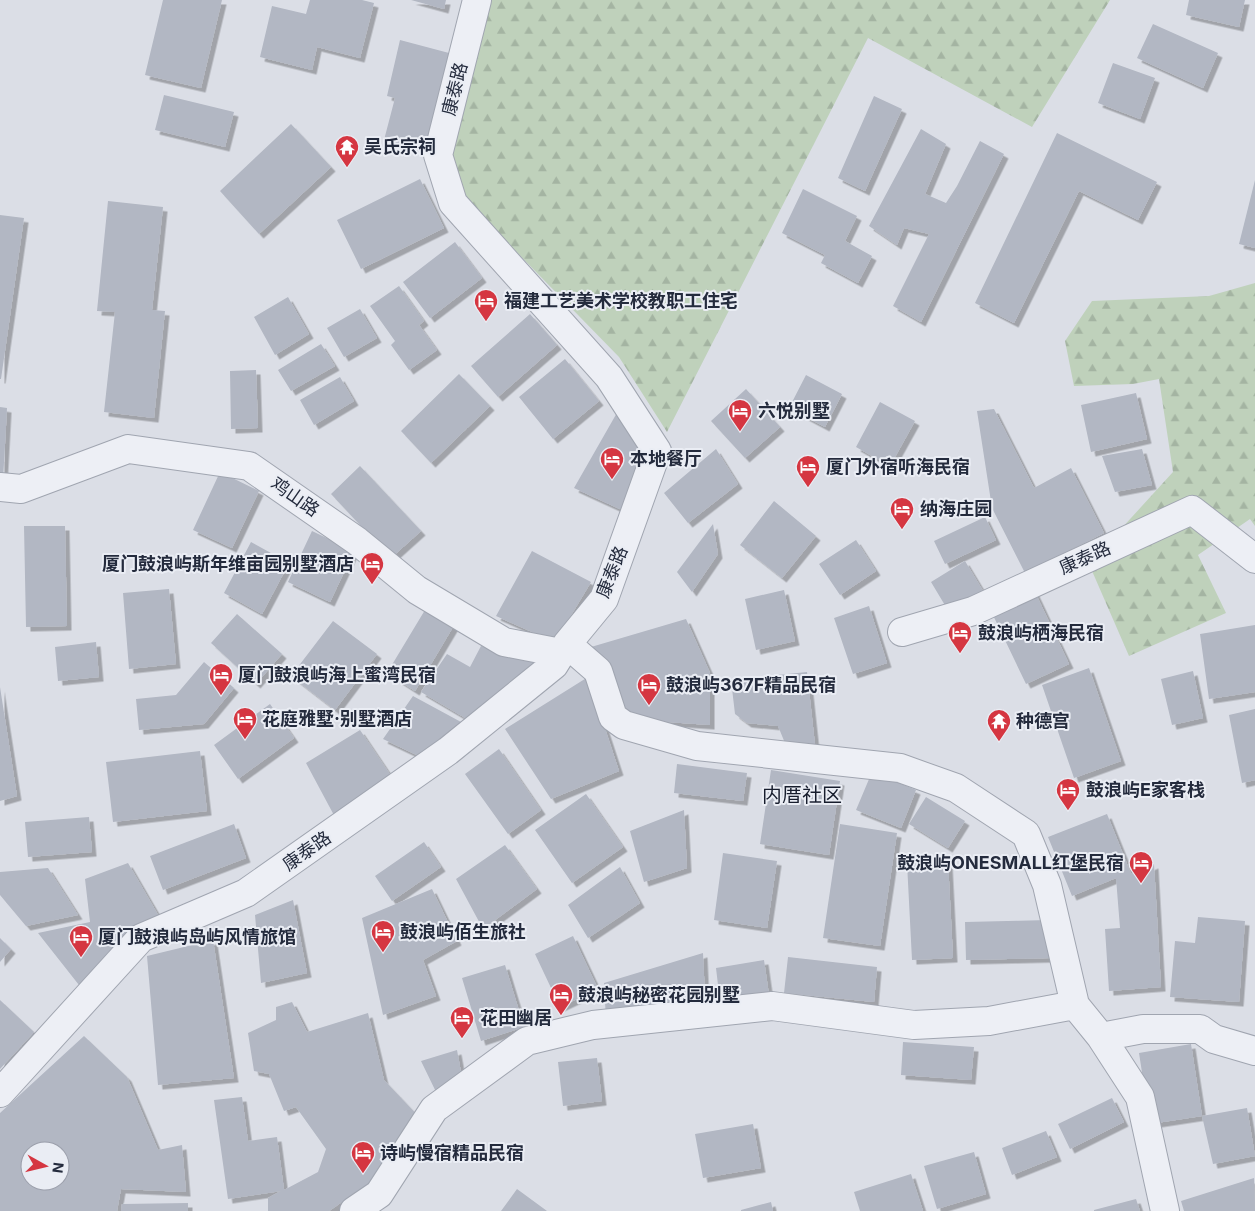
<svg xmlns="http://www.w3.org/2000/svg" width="1255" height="1211" font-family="Inter,'Noto Sans SC',sans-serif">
<defs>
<pattern id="forest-firs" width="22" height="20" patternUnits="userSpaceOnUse" patternTransform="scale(1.25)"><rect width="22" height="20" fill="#bfd1bb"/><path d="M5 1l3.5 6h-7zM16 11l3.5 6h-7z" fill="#a4b4a2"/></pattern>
<filter id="shadow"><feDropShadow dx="4.5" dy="4.5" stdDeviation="0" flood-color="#0004"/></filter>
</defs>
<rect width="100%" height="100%" fill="#dbdee6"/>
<path fill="url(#forest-firs)" d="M 487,0 L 1110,0 L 1032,127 L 868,38 L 667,432 L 619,357 L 456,190 L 446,148 Z
M 1255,283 L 1255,526 L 1250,519 L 1198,555 L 1226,613 L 1129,656 L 1089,564 L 1173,472 L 1159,379 L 1133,384 L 1074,386 L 1065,341 L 1092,301 L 1209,296 Z"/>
<path fill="#b2b7c3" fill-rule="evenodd" filter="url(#shadow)" d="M 163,0 L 222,0 L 201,88 L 145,75 Z
M 310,0 L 362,0 L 374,3 L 360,58 L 317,47 L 312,70 L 260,57 L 272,6 L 306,14 Z
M 411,0 L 446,0 L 444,9 Z
M 1189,0 L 1245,0 L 1239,27 L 1186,15 Z
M 1153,24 L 1218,53 L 1203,88 L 1137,58 Z
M 400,40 L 449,53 L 426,149 L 384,140 L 395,98 L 387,96 Z
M 1113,63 L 1155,78 L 1140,119 L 1098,103 Z
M 164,95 L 234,112 L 225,147 L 155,130 Z
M 874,96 L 902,109 L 865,191 L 838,178 Z
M 291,124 L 331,167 L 259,234 L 220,191 Z
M 921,129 L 946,144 L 925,194 L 946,203 L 957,186 L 980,141 L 1004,154 L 921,322 L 893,306 L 929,234 L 904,228 L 897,245 L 869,226 Z
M 1057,133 L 1157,182 L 1138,220 L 1079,191 L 1014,323 L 975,303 Z
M 420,179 L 444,228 L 361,269 L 337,220 Z
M 1255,180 L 1255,248 L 1239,244 Z
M 803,189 L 857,216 L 845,241 L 872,256 L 858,283 L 821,263 L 825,255 L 782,233 Z
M 108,201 L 163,207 L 152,310 L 165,311 L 154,418 L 104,412 L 115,312 L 97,311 Z
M 0,215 L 24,218 L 1,379 L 0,379 Z
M 455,242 L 482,278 L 430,318 L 403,282 Z
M 399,286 L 424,321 L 419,325 L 437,350 L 409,370 L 391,345 L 395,341 L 370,306 Z
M 288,297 L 309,334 L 275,355 L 254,317 Z
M 360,309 L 377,338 L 344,357 L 327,328 Z
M 530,314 L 557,345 L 498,397 L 471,366 Z
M 321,344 L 335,366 L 291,391 L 278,370 Z
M 565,359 L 599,401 L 553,439 L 519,397 Z
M 256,370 L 258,428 L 231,429 L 230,371 Z
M 459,374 L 490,406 L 431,463 L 401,431 Z
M 806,375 L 842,394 L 825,427 L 789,408 Z
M 340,377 L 354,401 L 314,425 L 300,400 Z
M 746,389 L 780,427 L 745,458 L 711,421 Z
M 1136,393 L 1147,439 L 1091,452 L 1081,405 Z
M 880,402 L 915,421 L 890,466 L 856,447 Z
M 0,407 L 7,408 L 3,480 L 0,480 Z
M 994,409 L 1034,488 L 1071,468 L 1104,533 L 1025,573 L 992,508 L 977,411 Z
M 618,411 L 645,455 L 622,510 L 574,488 Z
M 716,449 L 738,484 L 688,523 L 664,493 Z
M 1142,449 L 1152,485 L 1115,492 L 1102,456 Z
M 360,466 L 421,531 L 391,558 L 331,494 Z
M 220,472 L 259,491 L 232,548 L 193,530 Z
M 774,501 L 816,536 L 782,578 L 740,545 Z
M 985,517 L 996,540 L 945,564 L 934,541 Z
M 713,524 L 718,554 L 692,592 L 677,572 Z
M 24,526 L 65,526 L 67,626 L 26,627 Z
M 312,531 L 354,551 L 330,602 L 288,582 Z
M 856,540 L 876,571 L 840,595 L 819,564 Z
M 251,542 L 289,563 L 262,614 L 224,593 Z
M 532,551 L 591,582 L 555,642 L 496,616 Z
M 965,561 L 989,601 L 955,622 L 931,582 Z
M 169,589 L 176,664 L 129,669 L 123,593 Z
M 784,590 L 795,641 L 756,650 L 745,599 Z
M 1034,590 L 1069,664 L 1026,684 L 991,611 Z
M 428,605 L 456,622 L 415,691 L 387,673 Z
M 869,606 L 887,663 L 853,674 L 834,618 Z
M 237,614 L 282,654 L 256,684 L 211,643 Z
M 686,619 L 710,673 L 710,725 L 667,722 L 626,712 L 591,647 Z
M 333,621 L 377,654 L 335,710 L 291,676 Z
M 1255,625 L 1255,692 L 1209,699 L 1200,634 Z
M 96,642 L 99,677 L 58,681 L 55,647 Z
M 481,646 L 545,659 L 467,719 L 421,692 L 447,654 L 470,667 Z
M 204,662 L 234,688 L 204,724 L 139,730 L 136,699 L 176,695 Z
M 1089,668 L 1121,761 L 1074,778 L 1042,685 Z
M 1193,671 L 1203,718 L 1172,725 L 1161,679 Z
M 807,672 L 815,745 L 787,748 L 778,726 L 747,723 L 735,714 L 731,680 Z
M 588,677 L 619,771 L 551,799 L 505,729 Z
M 0,687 L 17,796 L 0,801 Z
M 413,696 L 461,722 L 421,757 L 383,739 Z
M 270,704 L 294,738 L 238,779 L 214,745 Z
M 1255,709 L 1255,780 L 1242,783 L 1229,715 Z
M 360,730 L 393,779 L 336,819 L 306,763 Z
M 499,749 L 541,810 L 508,834 L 465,774 Z
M 200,751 L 207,811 L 113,822 L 106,762 Z
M 677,764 L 747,773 L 743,801 L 674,793 Z
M 771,770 L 840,781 L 829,855 L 760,844 Z
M 872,772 L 916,790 L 901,828 L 856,810 Z
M 586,794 L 623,847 L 572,883 L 535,830 Z
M 926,797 L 965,821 L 948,848 L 909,824 Z
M 684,810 L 687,868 L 644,882 L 630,831 Z
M 1107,814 L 1131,874 L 1154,864 L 1161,987 L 1109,991 L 1105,929 L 1120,928 L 1116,878 L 1072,896 L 1048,837 Z
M 89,817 L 92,852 L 28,857 L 25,822 Z
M 234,824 L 246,858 L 163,890 L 150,856 Z
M 840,824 L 897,833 L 880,946 L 823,938 Z
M 424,842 L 441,867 L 392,901 L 375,876 Z
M 505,845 L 537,889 L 483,929 L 456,879 Z
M 723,853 L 777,861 L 767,928 L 714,920 Z
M 948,861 L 953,958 L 912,960 L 907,863 Z
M 128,863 L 161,920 L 126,940 L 79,985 L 38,933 L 90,922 L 85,879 Z
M 620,867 L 640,903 L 588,938 L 568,905 Z
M 48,868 L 78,915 L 26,926 L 0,895 L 0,872 Z
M 432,889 L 457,941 L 423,960 L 436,996 L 383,1015 L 362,918 Z
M 293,900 L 307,973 L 261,983 L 255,915 Z
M 1198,917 L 1245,921 L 1239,1002 L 1170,997 L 1175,941 L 1195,943 Z
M 1049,920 L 1050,958 L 966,960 L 965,922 Z
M 573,936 L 598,989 L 560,1007 L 535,954 Z
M 0,938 L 11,949 L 0,962 Z
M 213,940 L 234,1078 L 158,1085 L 147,956 Z
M 703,953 L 705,998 L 606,1019 L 604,983 Z
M 788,957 L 877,967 L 874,1002 L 784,993 Z
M 764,960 L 769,995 L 720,1002 L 716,968 Z
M 505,965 L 524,1027 L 481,1041 L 462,978 Z
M 0,1000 L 34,1032 L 0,1069 Z
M 292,1002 L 307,1032 L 368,1013 L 384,1080 L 420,1118 L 382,1174 L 329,1211 L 268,1211 L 268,1198 L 281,1191 L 228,1199 L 214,1100 L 242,1097 L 248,1141 L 277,1137 L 284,1190 L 318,1172 L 326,1149 L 296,1107 L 284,1111 L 269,1074 L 254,1071 L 248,1033 L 276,1020 L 276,1007 Z
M 84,1036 L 127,1077 L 158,1150 L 182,1145 L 186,1192 L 121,1189 L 117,1211 L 0,1211 L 0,1113 ZM 30,1151 L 60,1151 L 60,1181 L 30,1181 Z
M 903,1042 L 974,1047 L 971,1080 L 901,1075 Z
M 1191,1044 L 1202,1116 L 1247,1108 L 1255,1156 L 1213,1164 L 1202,1116 L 1150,1124 L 1139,1053 Z
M 457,1050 L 462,1078 L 438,1096 L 421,1061 Z
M 597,1058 L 602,1101 L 563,1106 L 558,1062 Z
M 1112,1098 L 1124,1122 L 1070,1149 L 1058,1124 Z
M 753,1124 L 761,1168 L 703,1178 L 695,1134 Z
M 1046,1131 L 1057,1157 L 1012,1175 L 1002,1148 Z
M 974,1152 L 986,1194 L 937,1209 L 924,1166 Z
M 911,1174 L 923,1211 L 860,1211 L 854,1192 Z
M 1254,1178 L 1255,1211 L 1184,1211 L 1181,1201 Z
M 517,1189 L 547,1211 L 501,1211 Z
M 1136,1199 L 1140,1211 L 1094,1211 L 1094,1210 Z
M 771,1202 L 773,1211 L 741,1211 L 741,1210 Z
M 188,1203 L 188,1211 L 121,1211 L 122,1204 Z"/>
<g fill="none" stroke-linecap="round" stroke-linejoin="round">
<g stroke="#a0a5b0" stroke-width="30">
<path id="minor" d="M 0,487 L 21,489 L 128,449 L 249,466 L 357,541 L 417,590 L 504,642 L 561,653
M 902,632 L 973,611 L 1192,510 L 1255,559
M 567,644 L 598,671 L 613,717 L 624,725 L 697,746 L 900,768 L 956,788 L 1026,834 L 1047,885 L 1075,1005 L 1101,1037 L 1140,1097 L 1165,1211
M 1101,1037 L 1143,1029 L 1200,1029 L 1214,1039 L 1255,1051
M 0,1093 L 141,938 L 246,893 L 448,751 L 554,665 L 567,644 L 604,599 L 657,451 L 609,377 L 453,203 L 438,155 L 477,0
M 354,1211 L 379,1194 L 434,1109 L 527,1041 L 593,1025 L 772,1006 L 914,1025 L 989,1021 L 1075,1005"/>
</g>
<use href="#minor" stroke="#edeff5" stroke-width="28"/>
</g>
<defs>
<g id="temple-pin" transform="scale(1.25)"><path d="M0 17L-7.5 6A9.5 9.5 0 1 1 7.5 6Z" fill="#d53641" stroke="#eaedf4"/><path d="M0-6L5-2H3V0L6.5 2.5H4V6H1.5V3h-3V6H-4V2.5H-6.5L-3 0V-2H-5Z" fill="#fff"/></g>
<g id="hotel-pin" transform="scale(1.25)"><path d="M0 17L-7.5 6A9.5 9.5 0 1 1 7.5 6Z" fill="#d53641" stroke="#eaedf4"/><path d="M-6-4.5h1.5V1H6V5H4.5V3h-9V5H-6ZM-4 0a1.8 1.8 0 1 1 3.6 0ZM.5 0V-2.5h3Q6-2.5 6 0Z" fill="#fff"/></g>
</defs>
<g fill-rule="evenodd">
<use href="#temple-pin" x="347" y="147"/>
<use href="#hotel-pin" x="486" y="301"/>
<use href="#hotel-pin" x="740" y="411"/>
<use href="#hotel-pin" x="612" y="459"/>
<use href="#hotel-pin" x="808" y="467"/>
<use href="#hotel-pin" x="902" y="509"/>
<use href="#hotel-pin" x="372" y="564"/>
<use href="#hotel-pin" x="960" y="633"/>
<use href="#hotel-pin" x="221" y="675"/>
<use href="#hotel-pin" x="649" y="685"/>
<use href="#hotel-pin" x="245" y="719"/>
<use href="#temple-pin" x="999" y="721"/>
<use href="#hotel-pin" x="1068" y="790"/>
<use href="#hotel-pin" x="1141" y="863"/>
<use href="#hotel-pin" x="383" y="932"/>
<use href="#hotel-pin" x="81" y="937"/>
<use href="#hotel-pin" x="561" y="995"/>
<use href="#hotel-pin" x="462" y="1018"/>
<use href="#hotel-pin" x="363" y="1153"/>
</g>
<g text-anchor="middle" stroke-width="4" stroke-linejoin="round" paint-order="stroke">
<g font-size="18" fill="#242b3d" stroke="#eaedf4">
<text transform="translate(455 89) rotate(-76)" y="6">康泰路</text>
<text transform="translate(295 497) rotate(35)" y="6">鸡山路</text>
<text transform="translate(1085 558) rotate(-24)" y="6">康泰路</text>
<text transform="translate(612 572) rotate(-68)" y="6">康泰路</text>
<text transform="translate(307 851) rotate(-35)" y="6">康泰路</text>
</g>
<g font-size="18" font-weight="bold" fill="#242b3d" stroke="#eaedf4" text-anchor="start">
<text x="364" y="153">吴氏宗祠</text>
<text x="504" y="307">福建工艺美术学校教职工住宅</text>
<text x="758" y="417">六悦别墅</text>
<text x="630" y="465">本地餐厅</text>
<text x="826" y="473">厦门外宿听海民宿</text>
<text x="920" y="515">纳海庄园</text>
<text x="354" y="570" text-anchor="end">厦门鼓浪屿斯年维亩园别墅酒店</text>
<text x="978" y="639">鼓浪屿栖海民宿</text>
<text x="238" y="681">厦门鼓浪屿海上蜜湾民宿</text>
<text x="666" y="691">鼓浪屿367F精品民宿</text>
<text x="262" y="725">花庭雅墅·别墅酒店</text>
<text x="1016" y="727">种德宫</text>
<text x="1086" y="796">鼓浪屿E家客栈</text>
<text x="1124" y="869" text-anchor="end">鼓浪屿ONESMALL红堡民宿</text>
<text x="400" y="938">鼓浪屿佰生旅社</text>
<text x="98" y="943">厦门鼓浪屿岛屿风情旅馆</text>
<text x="578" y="1001">鼓浪屿秘密花园别墅</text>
<text x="480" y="1024">花田幽居</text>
<text x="380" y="1159">诗屿慢宿精品民宿</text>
</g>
<g font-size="20" fill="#171d2d" stroke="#eaedf4">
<text x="802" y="802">内厝社区</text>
</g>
</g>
<g transform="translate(45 1166) rotate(98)"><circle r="24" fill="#eaedf4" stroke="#9b9fab"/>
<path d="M0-4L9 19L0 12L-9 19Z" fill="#d53641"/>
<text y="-8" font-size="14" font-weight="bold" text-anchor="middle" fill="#242b3d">N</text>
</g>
</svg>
